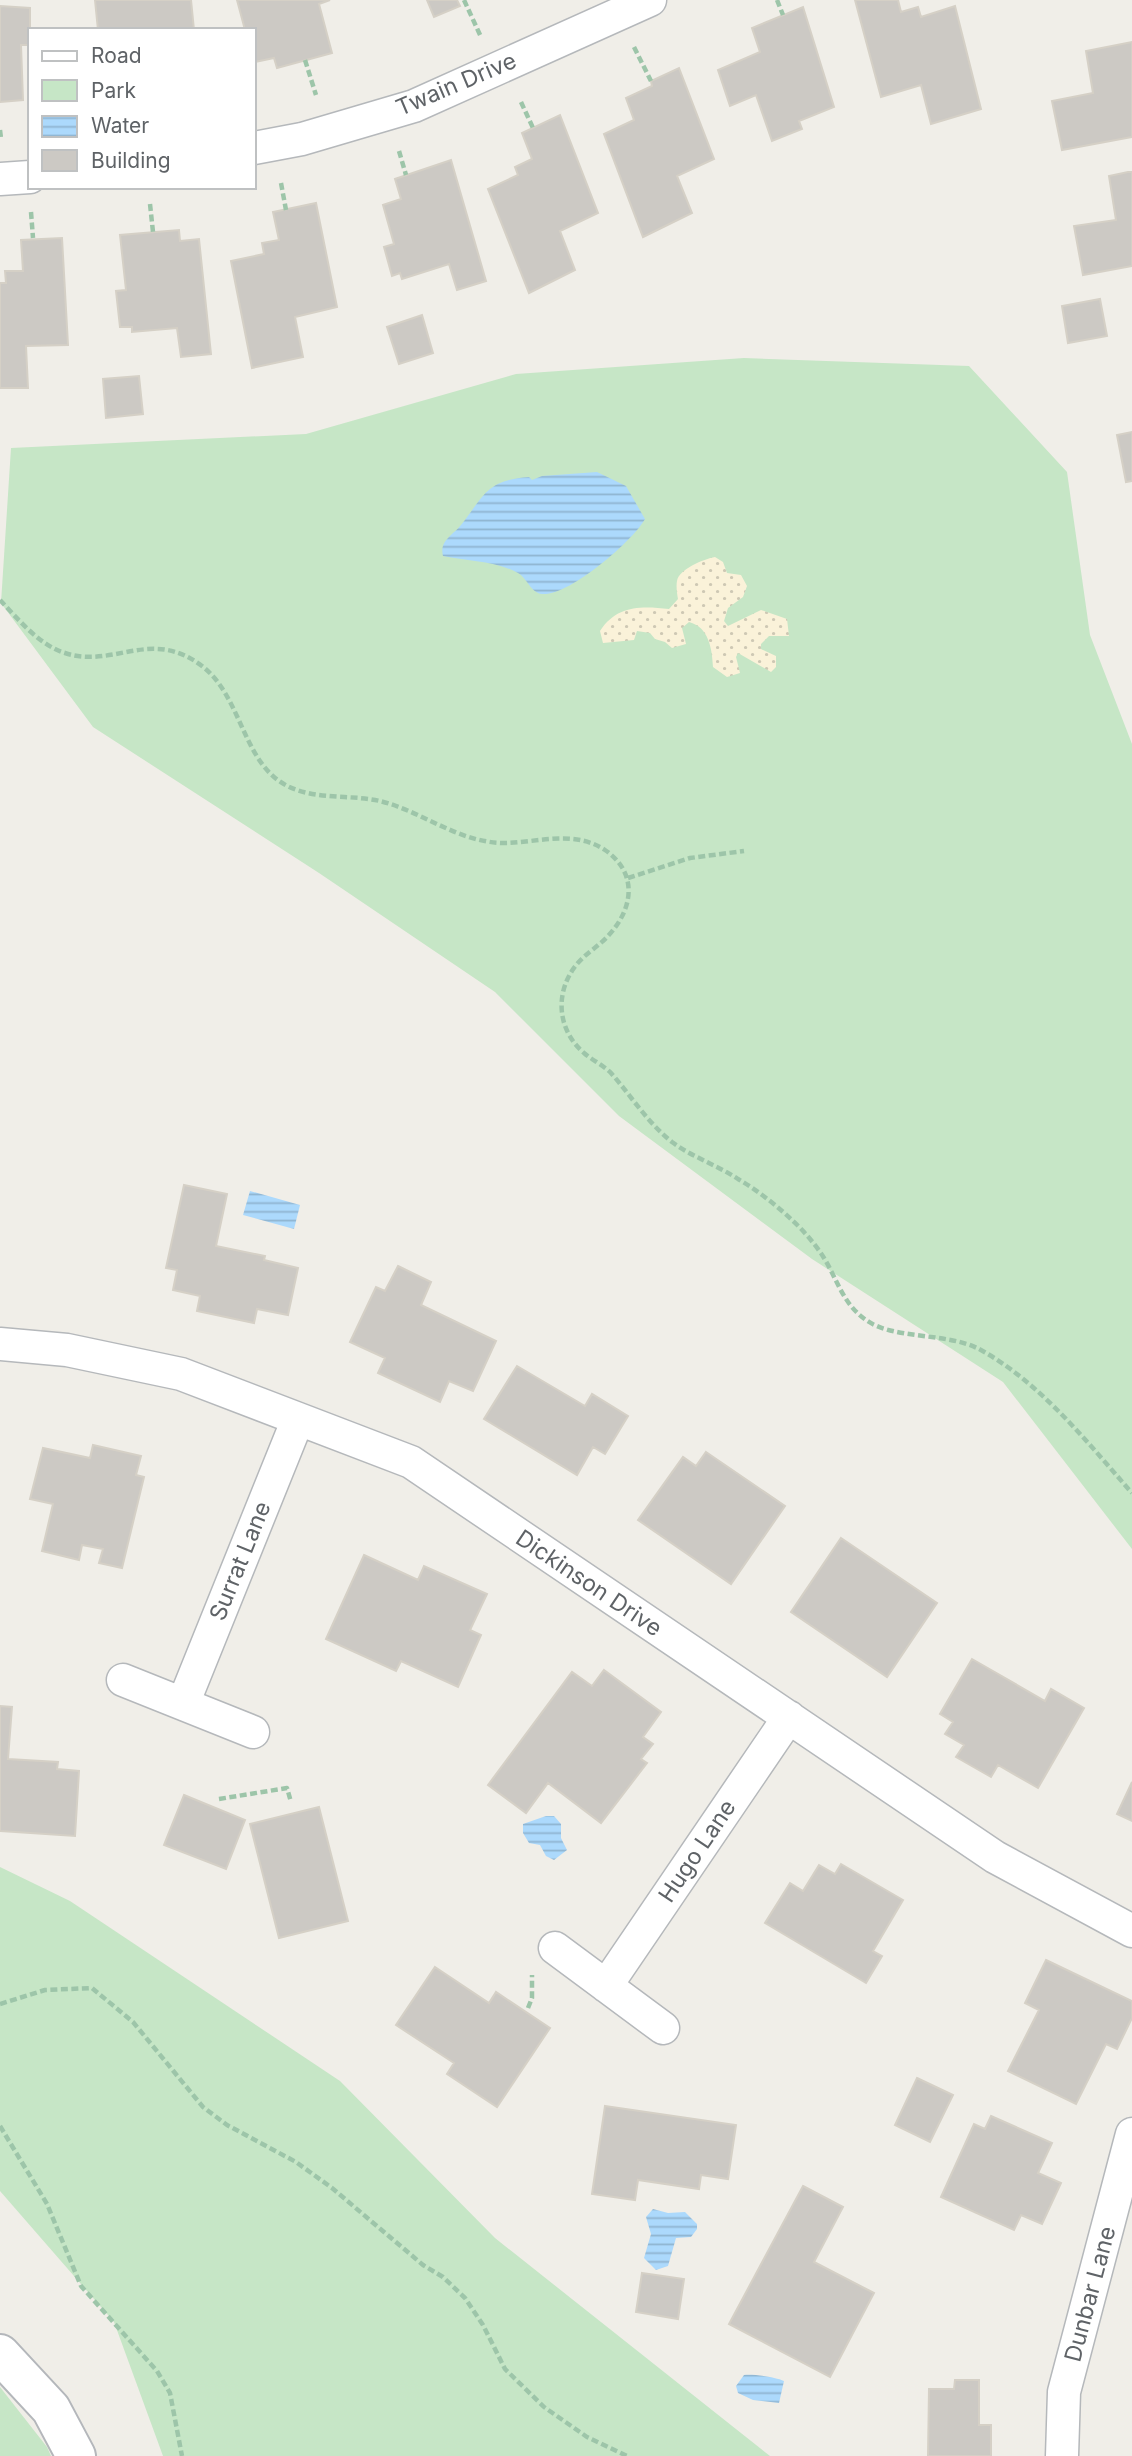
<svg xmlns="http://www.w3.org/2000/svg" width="1132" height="2456" font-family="Inter,sans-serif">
<defs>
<pattern id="sand-dots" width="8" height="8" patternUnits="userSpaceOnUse" patternTransform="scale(1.75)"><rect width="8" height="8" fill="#faf2d9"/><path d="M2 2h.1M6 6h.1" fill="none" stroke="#cec8b4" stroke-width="1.8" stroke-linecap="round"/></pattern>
<pattern id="water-rules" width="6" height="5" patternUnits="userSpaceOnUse" patternTransform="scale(1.75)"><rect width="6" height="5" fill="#acd9fc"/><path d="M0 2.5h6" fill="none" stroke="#8fb4d0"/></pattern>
</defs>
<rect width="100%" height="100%" fill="#f0eee8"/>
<path fill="#c6e6c6" d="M 744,358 L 969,366 L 1067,472 L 1090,635 L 1132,744 L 1132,1549 L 1003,1382 L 812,1259 L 619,1116 L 495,992 L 319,873 L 93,727 L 1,603 L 11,448 L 306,434 L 516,374 Z
M 0,1867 L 70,1901 L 340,2081 L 495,2238 L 770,2456 L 163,2456 L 114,2322 L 0,2191 Z
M 0,2387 L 47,2447 L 51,2456 L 0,2456 Z"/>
<path fill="url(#sand-dots)" d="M 715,557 L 723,562 L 727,573 L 741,575 L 747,586 L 743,597 L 728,608 L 724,621 L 728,626 L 761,610 L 787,619 L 789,636 L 769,636 L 761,644 L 761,649 L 776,656 L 776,667 L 771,672 L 738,653 L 736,657 L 740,673 L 727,677 L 713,667 C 712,649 709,627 689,622 L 682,628 L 686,644 L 672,648 L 665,642 L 655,639 L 650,633 L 637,631 L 634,640 L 603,643 L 600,631 C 617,605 641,606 669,609 L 678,599 C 677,594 676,586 677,581 C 679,569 704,559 715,557 Z"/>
<path fill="url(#water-rules)" d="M 597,472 L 626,486 L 645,519 C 633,541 568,597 542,594 C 531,593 527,578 518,573 C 497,561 467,561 443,556 C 439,541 453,535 461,525 C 484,496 486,480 529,477 L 532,480 L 542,476 Z
M 250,1191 L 300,1205 L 294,1229 L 243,1215 Z
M 546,1816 L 554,1816 L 561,1824 L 561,1838 L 567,1850 L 554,1860 L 546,1856 L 540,1845 L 529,1843 L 523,1833 L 523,1824 Z
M 653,2209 L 668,2213 L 685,2212 L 697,2224 L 697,2229 L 691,2237 L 676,2238 L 668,2266 L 656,2270 L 644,2258 L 651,2234 L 646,2217 Z
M 744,2375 C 754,2374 775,2377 784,2381 L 779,2403 L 753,2400 L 738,2393 L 736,2386 Z"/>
<path fill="#ccc9c4" stroke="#d5d0c6" stroke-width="2" d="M 95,0 L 191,0 L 194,30 L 98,30 Z
M 237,0 L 330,0 L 319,4 L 332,53 L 277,68 L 274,58 L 255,62 L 254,30 L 245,30 Z
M 427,0 L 457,0 L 460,6 L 434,17 Z
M 855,0 L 898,0 L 901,12 L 918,7 L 921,17 L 955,6 L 981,109 L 931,124 L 921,85 L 881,97 Z
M 0,6 L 30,8 L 30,45 L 21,45 L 23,100 L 0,102 Z
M 803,7 L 834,107 L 799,121 L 802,129 L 772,141 L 756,95 L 730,106 L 718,70 L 760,52 L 752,28 Z
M 1132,42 L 1132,137 L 1062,150 L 1052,101 L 1093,93 L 1086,51 Z
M 679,68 L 714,159 L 677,176 L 692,213 L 643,237 L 604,134 L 634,120 L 626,98 L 652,86 L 651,81 Z
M 560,115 L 598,213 L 560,231 L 575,270 L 529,293 L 488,189 L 518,175 L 515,167 L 532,159 L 522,133 Z
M 451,160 L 486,281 L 457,290 L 449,264 L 402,279 L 400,273 L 392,276 L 384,247 L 394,244 L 383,205 L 401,199 L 395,179 Z
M 1128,172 L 1132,172 L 1132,266 L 1083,275 L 1074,226 L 1116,220 L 1109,176 Z
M 316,203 L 337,307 L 295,317 L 303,357 L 252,368 L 231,261 L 264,254 L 262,243 L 279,240 L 273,212 Z
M 179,230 L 180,241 L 199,239 L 211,354 L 181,357 L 177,328 L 132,332 L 132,327 L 120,327 L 116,291 L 126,290 L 120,235 Z
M 62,238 L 68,345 L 26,346 L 28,388 L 0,388 L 0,283 L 6,283 L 5,271 L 23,271 L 21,240 Z
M 1100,299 L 1107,336 L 1068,343 L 1062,306 Z
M 422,315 L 433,353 L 399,364 L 387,327 Z
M 139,376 L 143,414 L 106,418 L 103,379 Z
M 1132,432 L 1132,481 L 1126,482 L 1117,435 Z
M 184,1185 L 227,1194 L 216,1246 L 265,1256 L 264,1260 L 298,1268 L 288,1315 L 257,1309 L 254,1323 L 197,1311 L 200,1296 L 173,1290 L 177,1270 L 166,1268 Z
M 398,1266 L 431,1282 L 421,1305 L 496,1341 L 473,1391 L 449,1381 L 440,1402 L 378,1373 L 385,1358 L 350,1342 L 376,1287 L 385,1291 Z
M 517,1366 L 585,1406 L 592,1394 L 628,1416 L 605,1454 L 593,1447 L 577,1475 L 484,1419 Z
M 93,1445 L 141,1456 L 136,1475 L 144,1477 L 122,1568 L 99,1563 L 103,1549 L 82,1545 L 79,1560 L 42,1551 L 53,1504 L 30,1499 L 43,1448 L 90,1458 Z
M 706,1452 L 785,1506 L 731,1584 L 638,1520 L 683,1457 L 696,1466 Z
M 841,1538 L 937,1603 L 887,1677 L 791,1612 Z
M 364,1555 L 418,1580 L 424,1566 L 487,1594 L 470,1630 L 481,1635 L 458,1687 L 401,1661 L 396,1671 L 326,1639 Z
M 972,1659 L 1045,1701 L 1051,1689 L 1084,1708 L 1038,1788 L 998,1765 L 991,1777 L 956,1757 L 964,1745 L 945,1734 L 953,1722 L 940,1714 Z
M 604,1670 L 661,1712 L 643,1737 L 653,1744 L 641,1759 L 647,1763 L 601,1823 L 548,1783 L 526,1813 L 488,1785 L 572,1672 L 592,1686 Z
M 0,1706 L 12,1707 L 8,1759 L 58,1762 L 57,1769 L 79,1771 L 75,1836 L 0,1831 Z
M 1132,1782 L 1132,1821 L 1117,1814 Z
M 184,1795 L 245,1820 L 226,1869 L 164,1845 Z
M 319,1807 L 348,1921 L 279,1938 L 250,1824 Z
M 841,1864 L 903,1900 L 873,1951 L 882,1956 L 866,1983 L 765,1923 L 790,1883 L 803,1891 L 819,1865 L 835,1874 Z
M 1046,1960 L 1132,2001 L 1132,2018 L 1117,2049 L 1106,2044 L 1076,2104 L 1008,2071 L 1039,2010 L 1025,2003 Z
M 435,1967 L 489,2003 L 496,1992 L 550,2028 L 497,2107 L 447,2074 L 454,2063 L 396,2025 Z
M 917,2078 L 953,2095 L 930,2142 L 895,2125 Z
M 605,2106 L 736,2125 L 728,2179 L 701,2175 L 699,2189 L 638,2180 L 635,2200 L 592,2194 Z
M 991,2116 L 1052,2143 L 1038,2173 L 1061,2183 L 1042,2224 L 1021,2215 L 1014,2230 L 941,2197 L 974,2124 L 985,2129 Z
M 803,2186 L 843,2207 L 814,2262 L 874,2293 L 830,2377 L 729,2324 Z
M 642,2273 L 684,2279 L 678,2319 L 636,2312 Z
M 955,2380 L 979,2380 L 979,2425 L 991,2425 L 991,2456 L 928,2456 L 929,2389 L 954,2389 Z"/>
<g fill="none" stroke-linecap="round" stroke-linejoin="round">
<g stroke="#b5b8bb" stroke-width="35">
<path id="street" d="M 254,148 L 302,139 L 414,106 L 650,0
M 0,179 L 30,177
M 0,1344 L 67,1350 L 181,1374 L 411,1462 L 995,1857 L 1132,1931
M 123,1680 L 253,1732
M 183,1704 L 298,1419
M 555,1948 L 663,2028
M 606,1986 L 789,1717
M 1062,2456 L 1064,2392 L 1132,2134"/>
</g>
<g stroke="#b4b7bb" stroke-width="42">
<path id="secondary" d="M 0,2354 L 51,2409 L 76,2456"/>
</g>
<path stroke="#9dc5a9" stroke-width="4.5" stroke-dasharray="7 3.5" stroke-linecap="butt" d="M 464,0 L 481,37
M 777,0 L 783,15
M 634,47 L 651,81
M 305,60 L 316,95
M 521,102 L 533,128
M 0,130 L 1,138
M 399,151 L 406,175
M 281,183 L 286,210
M 150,204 L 153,232
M 31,212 L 33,238
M 0,600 C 18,619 39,645 65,653 C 114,669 151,627 202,666 C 245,699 242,772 297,790 C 323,799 353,795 380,801 C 424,812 460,844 507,843 C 539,842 575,830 605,850 C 638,873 634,908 608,936 C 599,946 586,953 577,964 C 554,992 557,1030 584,1053 C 592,1060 603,1065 611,1073 C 632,1097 647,1122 672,1142 C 692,1157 717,1165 738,1179 C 757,1190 776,1205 792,1220 C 803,1230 816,1245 824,1258 C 838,1281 843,1304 866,1320 C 894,1340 946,1332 979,1349 C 1040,1382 1087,1442 1132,1493
M 628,878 L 690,858 L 744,851
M 219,1799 L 287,1788 L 291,1802
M 0,2004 L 45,1990 L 92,1988 L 133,2022 L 203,2107 L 227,2125 L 296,2162 L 332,2188 L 423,2265 L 443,2277 L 465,2298 L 483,2325 L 505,2369 L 544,2407 L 587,2437 L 627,2456
M 528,2008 L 532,1998 L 532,1975
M 0,2126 L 47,2204 L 81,2286 L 157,2371 L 170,2393 L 182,2456"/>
<use href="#street" stroke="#fff" stroke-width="32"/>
<use href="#secondary" stroke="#fff" stroke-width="38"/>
</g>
<g text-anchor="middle" stroke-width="5" stroke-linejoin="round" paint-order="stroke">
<g font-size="23" fill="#5f6367" stroke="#fff">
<text transform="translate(456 84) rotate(-23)" y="8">Twain Drive</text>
<text transform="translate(240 1561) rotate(-68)" y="8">Surrat Lane</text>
<text transform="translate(589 1583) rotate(34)" y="8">Dickinson Drive</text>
<text transform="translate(697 1851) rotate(-56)" y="8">Hugo Lane</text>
<text transform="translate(1090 2294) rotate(-75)" y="8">Dunbar Lane</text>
</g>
</g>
<rect x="28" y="28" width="228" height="161" fill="#ffffff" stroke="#bfc1c2" stroke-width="2"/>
<rect x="42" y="51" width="35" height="10" fill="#ffffff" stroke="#bfc1c2" stroke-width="2"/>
<text x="91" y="63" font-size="21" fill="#5f6367">Road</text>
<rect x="42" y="80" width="35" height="21" fill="#c6e6c6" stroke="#bfc1c2" stroke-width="2"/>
<text x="91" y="98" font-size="21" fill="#5f6367">Park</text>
<rect x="42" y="116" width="35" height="21" fill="url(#water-rules)" stroke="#bfc1c2" stroke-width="2"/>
<text x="91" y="133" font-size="21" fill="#5f6367">Water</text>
<rect x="42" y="150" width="35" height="21" fill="#ccc9c4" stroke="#bfc1c2" stroke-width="2"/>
<text x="91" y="168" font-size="21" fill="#5f6367">Building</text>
</svg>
